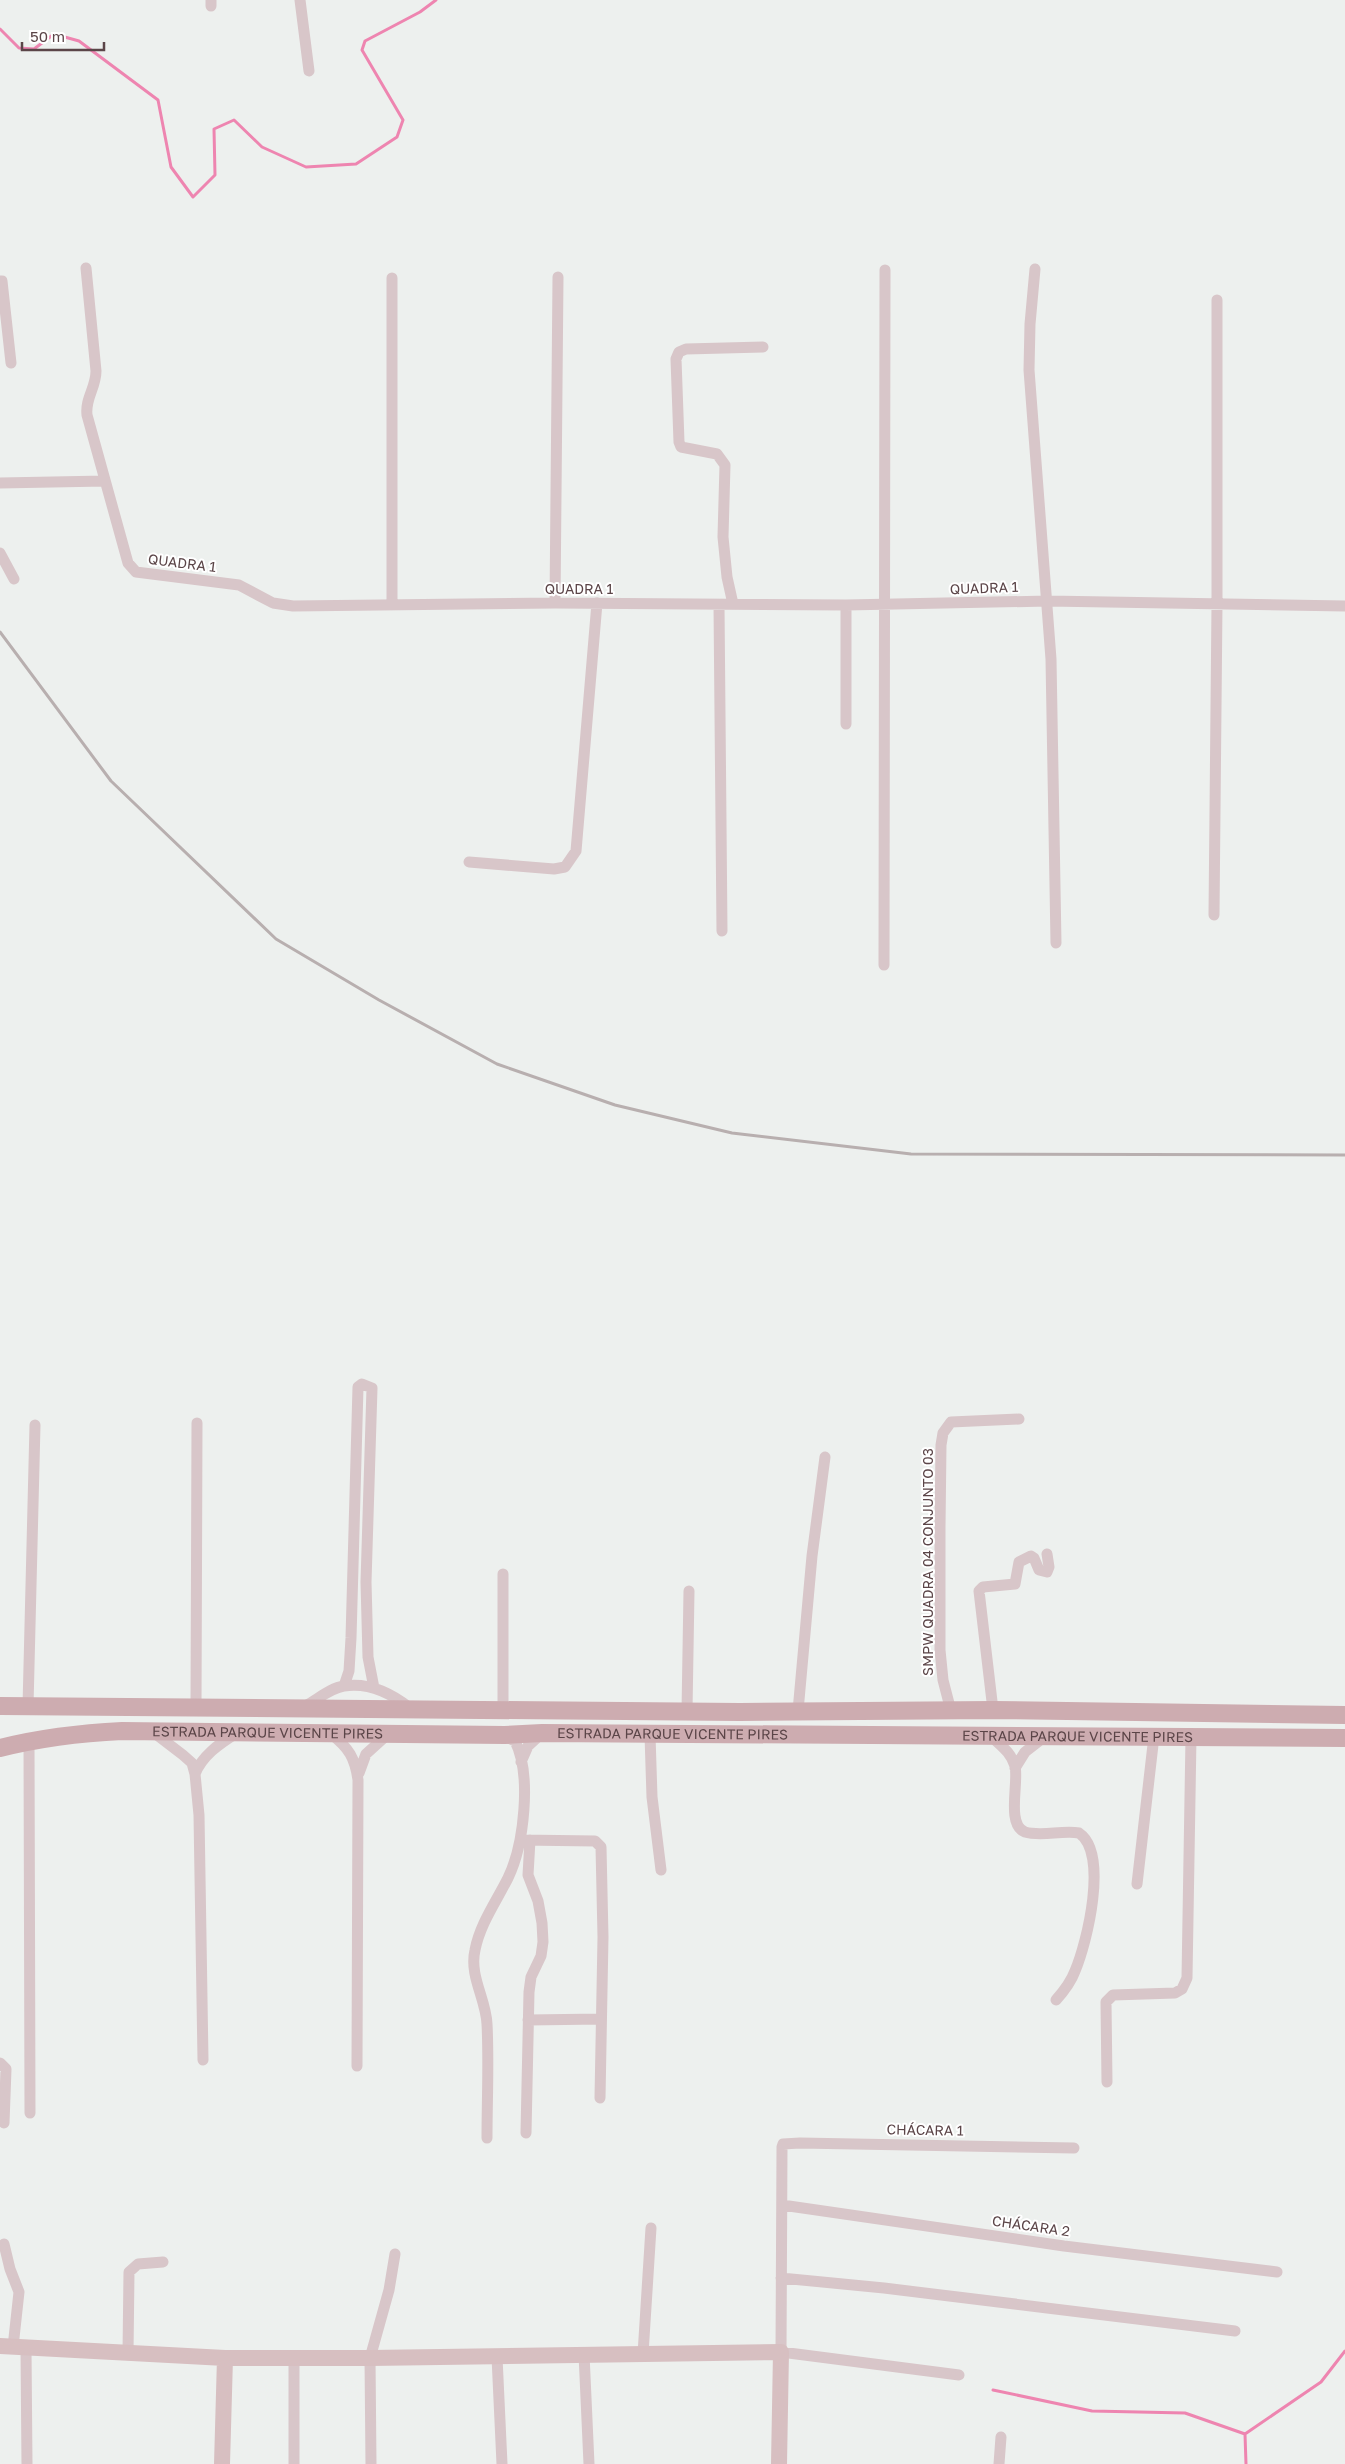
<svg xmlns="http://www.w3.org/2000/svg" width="1345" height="2464" font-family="'Golos Text',sans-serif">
<rect width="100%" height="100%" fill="#edf0ee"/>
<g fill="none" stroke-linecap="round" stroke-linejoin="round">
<path stroke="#ee85b0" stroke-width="3" d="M 0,29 L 19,48 L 34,49 L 54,34 L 79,41 L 158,100 L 171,167 L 193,197 L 215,175 L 214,129 L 234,120 L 262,147 L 306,167 L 356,164 L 397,137 L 403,120 L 362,50 L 365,41 L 420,12 L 436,0
M 993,2390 L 1092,2411 L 1185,2413 L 1245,2434
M 1246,2464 L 1245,2434 L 1321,2382 L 1345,2351"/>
<path stroke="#d8c6c9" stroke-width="11" d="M 211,0 L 211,6
M 300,0 L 309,71
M 86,268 L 96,371 C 96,388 85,398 87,415 L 128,563 L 136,572 L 239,585 L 273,603 L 293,606 L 555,603 L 846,605 L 1048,601 L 1345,606
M 1035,269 L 1030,324 L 1029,370 L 1051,659 L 1056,943
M 0,281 L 2,281 L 11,363
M 0,483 L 105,481
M 0,553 L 14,579
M 555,603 L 558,277
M 392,604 L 392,278
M 733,604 L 727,577 L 723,537 L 725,465 L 717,454 L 681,447 L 679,442 L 676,359 L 679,352 L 686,349 L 763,347
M 719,605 L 722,931
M 846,605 L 846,724
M 469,862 L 554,869 L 565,867 L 576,851 L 597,603
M 1214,915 L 1217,604 L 1217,300
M 884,965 L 885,270
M 503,1574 L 503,1708
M 344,1686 L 349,1671 L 351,1638 L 358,1387 L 362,1384 L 372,1388 L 366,1582 L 368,1657 L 374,1688
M 28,1706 L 35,1425
M 305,1706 C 317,1700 330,1688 344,1686 C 369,1682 391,1693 410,1708
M 196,1708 L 197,1423
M 993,1710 L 979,1591 L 983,1587 L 1015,1584 L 1019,1562 L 1031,1556 L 1034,1558 L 1039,1570 L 1047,1572 L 1049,1567 L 1047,1554
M 687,1711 L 689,1591
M 798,1711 L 812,1556 L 825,1457
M 951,1711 L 943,1680 L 940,1650 L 940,1527 L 941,1445 L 943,1433 L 951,1422 L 1019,1419
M 153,1732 L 183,1755 L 192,1763 L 195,1774 L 199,1815 L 203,2060
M 331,1734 C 349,1748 355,1758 358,1780 L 357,2066
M 650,1735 L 652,1797 L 661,1870
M 991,1736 C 1000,1745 1011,1752 1015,1766 C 1019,1782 1006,1825 1025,1832 C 1041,1837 1062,1830 1079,1833 C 1109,1853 1087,1943 1075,1971 C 1071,1982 1064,1991 1056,2000
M 29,1741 L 30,2113
M 521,1762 L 528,1746 L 541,1734
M 1015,1768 L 1025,1752 L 1043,1738
M 359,1773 L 366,1754 L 387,1735
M 195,1774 C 202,1756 219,1744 235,1734
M 521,1840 L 595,1841 L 601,1847 L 603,1937 L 600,2098
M 1137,1884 L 1154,1736
M 528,2020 L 601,2019
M 0,2063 L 6,2069 L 4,2123
M 1107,2082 L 1106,2002 L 1113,1995 L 1175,1993 L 1182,1989 L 1187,1978 L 1191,1737
M 526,2133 L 529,1992 L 531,1977 L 541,1956 L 543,1942 L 542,1923 L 538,1901 L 528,1875 L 530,1840
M 487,2138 C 487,2100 489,2062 487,2024 C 486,1999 469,1976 475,1950 C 480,1924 496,1902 508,1878 C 524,1845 532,1775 515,1741 L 505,1736
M 782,2205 L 1064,2246 L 1277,2272
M 4,2244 L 10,2269 L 19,2292 L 13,2347
M 781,2278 L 884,2288 L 1235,2331
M 26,2349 L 27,2464
M 128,2353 L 129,2272 L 138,2264 L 163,2262
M 584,2354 L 589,2464
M 643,2354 L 651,2228
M 497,2357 L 502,2464
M 294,2358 L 294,2464
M 959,2375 L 781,2352 L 782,2147 L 783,2144 L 800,2143 L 1074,2148
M 371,2464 L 370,2358 L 389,2290 L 395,2254
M 999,2464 L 1001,2437"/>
<path stroke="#d7bfc1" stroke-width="16" d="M 0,2346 L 225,2358 L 370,2358 L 781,2352 L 779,2464
M 222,2464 L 225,2358"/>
<g stroke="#cdacb0" stroke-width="18">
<path d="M 0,1706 L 740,1712 L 993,1710 L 1345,1715"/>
<path id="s1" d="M 0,1748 C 40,1738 81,1733 122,1731 L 505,1735 L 542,1733 L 1345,1738"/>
</g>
<path stroke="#b8afaf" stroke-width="3" d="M 0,632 L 111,781 L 276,939 L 379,1000 L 497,1064 L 615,1105 L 732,1133 L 911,1154 L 1345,1155"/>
</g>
<g text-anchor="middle" stroke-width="4" stroke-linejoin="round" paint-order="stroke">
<g font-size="14" fill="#5b4548" stroke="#fff">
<text transform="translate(182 563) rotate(7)" y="5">QUADRA 1</text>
<text transform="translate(984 588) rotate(-2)" y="5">QUADRA 1</text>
<text x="579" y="594">QUADRA 1</text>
<text transform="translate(928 1562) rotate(-90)" y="5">SMPW QUADRA 04 CONJUNTO 03</text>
<text dy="5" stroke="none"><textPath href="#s1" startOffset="269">ESTRADA PARQUE VICENTE PIRES</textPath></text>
<text dy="5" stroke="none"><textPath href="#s1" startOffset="674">ESTRADA PARQUE VICENTE PIRES</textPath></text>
<text dy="5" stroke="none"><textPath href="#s1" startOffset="1079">ESTRADA PARQUE VICENTE PIRES</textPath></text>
<text transform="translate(925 2130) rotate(1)" y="5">CHÁCARA 1</text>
<text transform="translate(1031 2226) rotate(8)" y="5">CHÁCARA 2</text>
</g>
</g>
<path d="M22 42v8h82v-8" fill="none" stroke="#5b4548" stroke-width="2.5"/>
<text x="30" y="42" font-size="15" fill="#5b4548" stroke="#ffffff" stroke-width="4" paint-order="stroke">50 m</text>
</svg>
